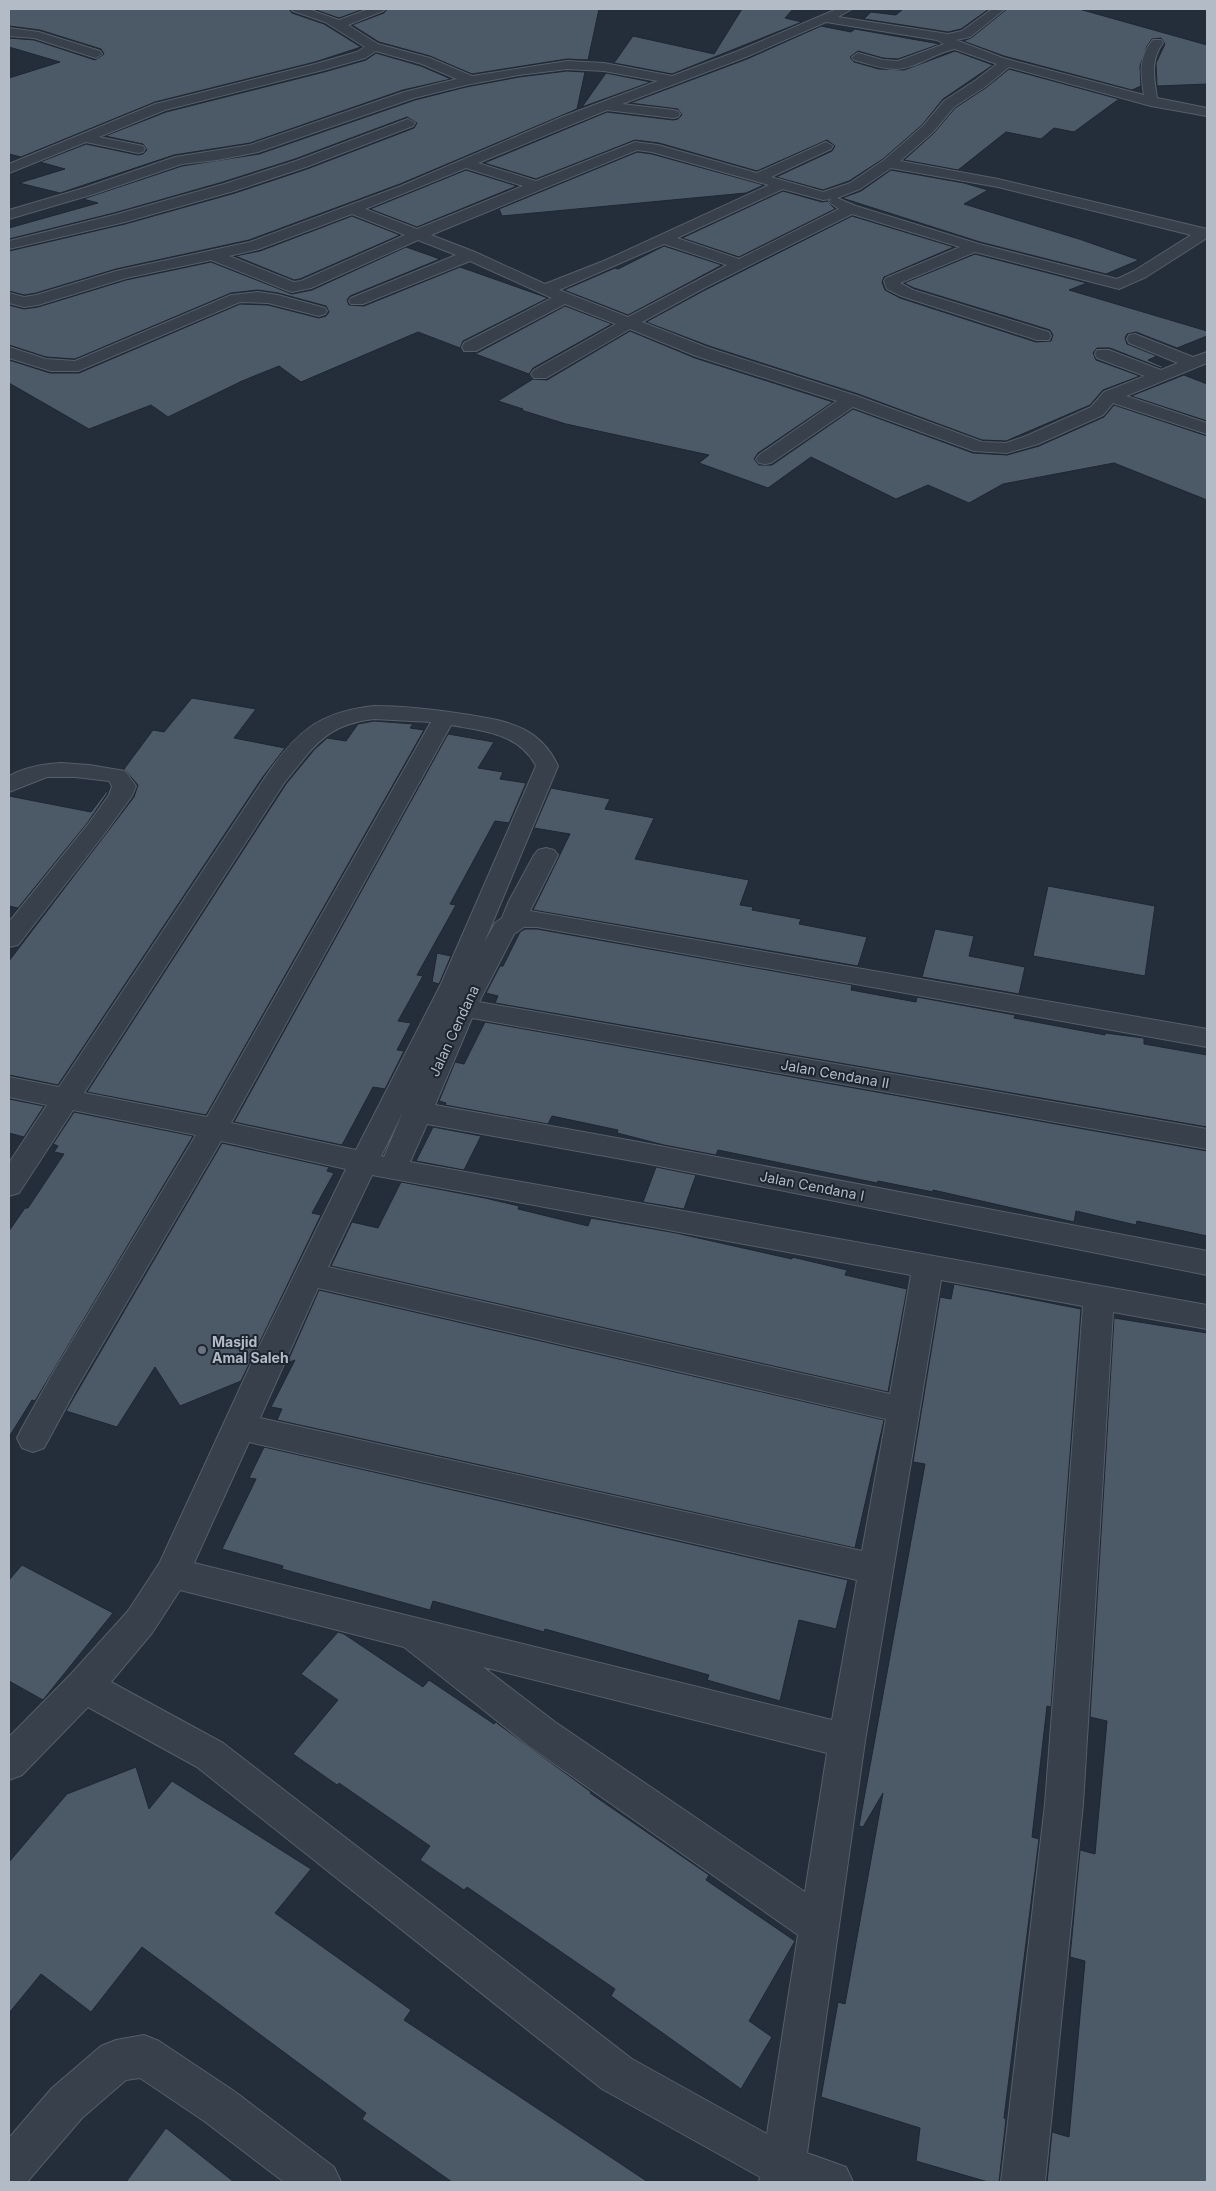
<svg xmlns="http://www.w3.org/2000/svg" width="1216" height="2191" font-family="Inter,sans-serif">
<rect width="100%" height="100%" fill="#242e3b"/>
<path fill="#4c5967" stroke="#1e2732" d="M 9,9 L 289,9 L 292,13 L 324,24 L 361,47 L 315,62 L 155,102 L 21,157 L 9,154 L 9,78 L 60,62 L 9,47 L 9,38 L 34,40 L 95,60 L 104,54 L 101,49 L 40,30 L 9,26 Z
M 313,9 L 364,9 L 339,18 Z
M 387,9 L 599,9 L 588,60 L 567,59 L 472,74 L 430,56 L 379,42 L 352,25 L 384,13 Z
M 742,9 L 793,9 L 785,18 L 802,22 L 672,74 L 614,63 L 633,36 L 714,54 Z
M 903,9 L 989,9 L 961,29 L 948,32 L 864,19 L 871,12 L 896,15 Z
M 1007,9 L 1079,9 L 1207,45 L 1207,84 L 1157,86 L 1156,63 L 1165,44 L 1161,38 L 1152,39 L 1147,46 L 1140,66 L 1141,86 L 1132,90 L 1004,56 L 963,41 L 971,38 Z
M 821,26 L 851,32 L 855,29 L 940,44 L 898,59 L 883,58 L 858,51 L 850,57 L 854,62 L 879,69 L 904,70 L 955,51 L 993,65 L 943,99 L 922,125 L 883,159 L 849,181 L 823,190 L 776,177 L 832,151 L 835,146 L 827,140 L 757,171 L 659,143 L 635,140 L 536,179 L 484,163 L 607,112 L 673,120 L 678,119 L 682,115 L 678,109 L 630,103 L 747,59 Z
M 376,53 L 421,66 L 451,79 L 403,90 L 250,143 L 174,155 L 60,193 L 19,183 L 65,169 L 40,162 L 86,144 L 138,155 L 143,154 L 147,150 L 143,144 L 105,136 L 166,112 L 324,72 L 366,60 Z
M 1009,69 L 1119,99 L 1074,132 L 1054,128 L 1041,139 L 1006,132 L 958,170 L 904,160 L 934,133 L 955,108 L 987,87 Z
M 567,71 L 585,72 L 577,109 L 400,184 L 249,240 L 116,269 L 36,293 L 24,295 L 9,291 L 9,251 L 125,224 L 235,193 L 307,169 L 414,128 L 417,123 L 407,117 L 295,159 L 223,182 L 114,213 L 9,239 L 9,228 L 98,203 L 83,199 L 182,166 L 259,154 L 415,100 L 466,87 L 519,77 Z
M 606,73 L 651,82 L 582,107 Z
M 637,152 L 652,154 L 764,185 L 746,193 L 502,216 L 499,209 Z
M 466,170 L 517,186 L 417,227 L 370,209 Z
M 891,170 L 964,183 L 988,190 L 964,204 L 1079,239 L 1139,260 L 1106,274 L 980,242 L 842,198 L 861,191 Z
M 783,191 L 822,202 L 827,201 L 835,209 L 739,257 L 682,238 Z
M 352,216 L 400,235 L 300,279 L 294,280 L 235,256 L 260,251 Z
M 852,216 L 954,247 L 884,277 L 882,282 L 885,290 L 900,298 L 1036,342 L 1051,341 L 1053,335 L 1050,330 L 914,288 L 904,283 L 975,254 L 1087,283 L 1069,290 L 1207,331 L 1207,336 L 1177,348 L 1136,332 L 1127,334 L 1125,338 L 1127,344 L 1157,356 L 1148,360 L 1164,367 L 1161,368 L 1110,348 L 1097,348 L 1093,353 L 1096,360 L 1140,376 L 1103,390 L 1090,405 L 1006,441 L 982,440 L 858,394 L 709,346 L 646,322 L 705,290 Z
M 664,246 L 722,265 L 628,315 L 564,290 L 615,268 L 618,269 Z
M 406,247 L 440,259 L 350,296 L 347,300 L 349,305 L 364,306 L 460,267 L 548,298 L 463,341 L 460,348 L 418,332 L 301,382 L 279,366 L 242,381 L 168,417 L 151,405 L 89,429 L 9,383 L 9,360 L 50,373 L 79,373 L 240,304 L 268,305 L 319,318 L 326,316 L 329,312 L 326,306 L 278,293 L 258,290 L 231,293 L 75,359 L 46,357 L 9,345 L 9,305 L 24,309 L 38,307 L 126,280 L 211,262 L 292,294 L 312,290 Z
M 565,306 L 612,324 L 533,368 L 529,374 L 473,353 L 477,353 Z
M 630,331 L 695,358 L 833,402 L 758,453 L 754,459 L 759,465 L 772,465 L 853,409 L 973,453 L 1007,455 L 1039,446 L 1104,417 L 1114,405 L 1207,436 L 1207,500 L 1114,463 L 1003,484 L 969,503 L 928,485 L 896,499 L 811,457 L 768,488 L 699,463 L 709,455 L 566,424 L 521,410 L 523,409 L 498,401 L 533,379 L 547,380 Z
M 1184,375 L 1207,384 L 1207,421 L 1131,396 Z
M 192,698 L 256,709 L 234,738 L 285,748 L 262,778 L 58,1085 L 9,1075 L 9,961 L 134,797 L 138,785 L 124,769 L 153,730 L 164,732 Z
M 374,721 L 413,724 L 410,728 L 424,730 L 206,1115 L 87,1092 L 286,784 L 314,750 L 327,738 L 346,741 L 358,724 Z
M 448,734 L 494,742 L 478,768 L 503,772 L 500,779 L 526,783 L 509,823 L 495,821 L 450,904 L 456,905 L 417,975 L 423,976 L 398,1021 L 411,1023 L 397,1050 L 404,1051 L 385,1089 L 373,1087 L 342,1145 L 234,1122 Z
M 109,788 L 107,794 L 88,822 L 18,908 L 9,906 L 9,796 L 91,812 Z
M 551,788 L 610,799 L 605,809 L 654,818 L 635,859 L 749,880 L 740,905 L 753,907 L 752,910 L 801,919 L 799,924 L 867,937 L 858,966 L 533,910 L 570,834 L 534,828 Z
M 1048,886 L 1155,906 L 1145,976 L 1033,956 Z
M 525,929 L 537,929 L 852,985 L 851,990 L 916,1002 L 917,997 L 1015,1015 L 1014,1018 L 1105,1035 L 1105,1033 L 1144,1038 L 1144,1044 L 1207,1055 L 1207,1127 L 495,1003 L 498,996 L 486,993 L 500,966 L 503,966 L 520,932 Z
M 935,929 L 974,936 L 969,956 L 1025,967 L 1019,994 L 922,977 Z
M 437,953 L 451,956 L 439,984 L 432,982 Z
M 485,1022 L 1207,1151 L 1207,1236 L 1137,1221 L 1136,1225 L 1076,1211 L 1074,1222 L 933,1190 L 933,1192 L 878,1181 L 877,1183 L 718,1150 L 716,1155 L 664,1145 L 617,1133 L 618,1130 L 552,1116 L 548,1124 L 445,1105 L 446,1103 L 439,1101 L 455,1062 L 464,1064 Z
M 9,1099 L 44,1106 L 24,1137 L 9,1133 Z
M 74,1112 L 193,1136 L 35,1401 L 32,1400 L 9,1437 L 9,1231 L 25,1208 L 28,1208 L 64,1154 L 54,1152 L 58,1146 L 53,1144 Z
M 433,1127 L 481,1136 L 464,1170 L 416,1161 Z
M 222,1143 L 329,1167 L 327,1171 L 334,1173 L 312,1213 L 321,1215 L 241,1381 L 180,1406 L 155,1367 L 117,1427 L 66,1411 Z
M 656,1167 L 696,1175 L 684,1209 L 643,1202 Z
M 401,1182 L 485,1198 L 519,1206 L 518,1209 L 588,1226 L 591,1218 L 676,1233 L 792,1259 L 792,1257 L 847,1270 L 845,1275 L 907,1289 L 888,1392 L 331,1266 L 352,1222 L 378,1228 Z
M 954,1284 L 1081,1309 L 1051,1707 L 1047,1706 L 1032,1837 L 1039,1839 L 1004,2118 L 1006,2119 L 999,2182 L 988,2182 L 916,2161 L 920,2128 L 821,2097 L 838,2002 L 845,2004 L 883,1793 L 863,1827 L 859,1826 L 925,1464 L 913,1462 L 940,1297 L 951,1299 Z
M 319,1290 L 884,1420 L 855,1548 L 277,1420 L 282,1409 L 271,1407 L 295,1360 L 287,1363 Z
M 1114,1318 L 1207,1333 L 1207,2182 L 1047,2182 L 1052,2132 L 1069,2137 L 1085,1961 L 1070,1957 L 1080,1850 L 1095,1854 L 1107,1721 L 1090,1717 Z
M 264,1447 L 848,1580 L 836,1629 L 799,1620 L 780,1701 L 707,1680 L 709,1675 L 545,1629 L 544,1632 L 433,1601 L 430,1610 L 282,1569 L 283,1566 L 222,1549 L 256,1479 L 249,1478 Z
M 22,1565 L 113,1613 L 43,1700 L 9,1681 L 9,1580 Z
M 338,1632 L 344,1634 L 423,1687 L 429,1680 L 494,1724 L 496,1722 L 498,1724 L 591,1792 L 590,1793 L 709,1875 L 706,1880 L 795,1941 L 749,2021 L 772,2037 L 741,2089 L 611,1996 L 615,1989 L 467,1887 L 464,1890 L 420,1860 L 430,1846 L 339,1783 L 337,1785 L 293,1754 L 338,1700 L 301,1674 Z
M 136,1767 L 149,1809 L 172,1781 L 311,1869 L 275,1913 L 411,2010 L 404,2020 L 648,2182 L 452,2182 L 362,2119 L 366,2113 L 142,1947 L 91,2012 L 41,1974 L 9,2013 L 9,1862 L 67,1794 Z
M 166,2128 L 234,2182 L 126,2182 Z"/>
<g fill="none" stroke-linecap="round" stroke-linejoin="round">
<g stroke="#555e69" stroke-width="2">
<path id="minor" d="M 291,9 L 308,9 L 339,20 L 369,9 L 385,9 L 383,11 L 348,25 L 378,44 L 430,58 L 472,76 L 567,61 L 604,63 L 672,76 L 738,51 L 837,9 L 852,9 L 838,17 L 948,34 L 962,31 L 992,9 L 1005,9 L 970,37 L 956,40 L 1003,58 L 1144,95 C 1141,75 1138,57 1153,40 L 1161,40 L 1163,43 C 1150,60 1154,78 1157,98 L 1207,108 L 1207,116 L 1151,106 L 1009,67 L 986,86 L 954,107 L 933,132 L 900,161 L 998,179 L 1207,229 L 1207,238 L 1146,277 L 1119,289 L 975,252 L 900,283 L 913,290 L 1049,332 L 1051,336 L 1049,340 L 1037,340 L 901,296 L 887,289 L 884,281 L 886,278 L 960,247 L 852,214 L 704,288 L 642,322 L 708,348 L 857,396 L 982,442 L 1006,443 L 1026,436 L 1091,407 L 1104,392 L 1145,376 L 1097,358 L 1095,354 L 1097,350 L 1109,350 L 1161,370 L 1178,363 L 1129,343 L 1127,339 L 1129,335 L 1135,334 L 1193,357 L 1207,352 L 1207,363 L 1126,396 L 1207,423 L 1207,434 L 1113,403 L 1103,415 L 1038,444 L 1007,453 L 974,451 L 853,407 L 771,463 L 765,464 L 759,463 L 756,459 L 759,455 L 837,401 L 696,356 L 630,329 L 546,378 L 534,378 L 531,374 L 534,370 L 616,324 L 565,304 L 476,351 L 464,351 L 462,347 L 464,343 L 552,298 L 470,261 L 363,304 L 351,304 L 349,301 L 351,298 L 456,255 L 418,240 L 311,288 L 292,292 L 286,290 L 211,260 L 126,278 L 38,305 L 24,307 L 9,303 L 9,293 L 24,297 L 36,295 L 116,271 L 250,242 L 401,186 L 562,117 L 658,81 L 604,71 L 567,69 L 519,75 L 466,85 L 414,98 L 258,152 L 217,160 L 182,164 L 94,194 L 9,219 L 9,210 L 84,188 L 175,157 L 250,145 L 404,92 L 457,79 L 422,64 L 376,51 L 365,58 L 323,70 L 165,110 L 99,137 L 143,146 L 145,149 L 143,152 L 138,153 L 86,142 L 9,173 L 9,164 L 155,104 L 315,64 L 357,52 L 365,47 L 325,22 L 293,11 ZM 826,22 L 937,40 L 944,44 L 898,61 L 883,60 L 858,53 L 852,57 L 854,60 C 867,63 881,69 896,69 C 917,68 934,53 955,49 L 997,64 L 976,80 L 944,101 L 923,126 L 884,160 L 850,183 L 823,192 L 771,177 L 831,149 L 833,146 L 826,142 L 757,173 L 658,145 L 635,142 L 536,181 L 478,163 L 607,110 L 673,118 L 678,117 L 680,114 L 678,111 L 673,110 L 622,104 L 746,57 ZM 637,150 L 652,152 L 769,185 L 606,260 L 545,284 L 475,252 L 431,235 ZM 466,168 L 523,186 L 417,229 L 365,209 ZM 891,168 L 998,187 L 1191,235 L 1134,271 L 1117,279 L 979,244 L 856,206 L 837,198 L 860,189 ZM 783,189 L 823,200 L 831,199 L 829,202 L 839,209 L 739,259 L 677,238 ZM 352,214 L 405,235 L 301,281 L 294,282 L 229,256 L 259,249 ZM 664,244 L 727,265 L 628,317 L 559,290 Z
M 9,28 L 39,32 L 100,51 L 102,54 L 96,58 L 34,38 L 9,36 Z
M 408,119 L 415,123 L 413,126 L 306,167 L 234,191 L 125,222 L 9,249 L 9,241 L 114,215 L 224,184 L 296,161 Z
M 258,292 L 278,295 L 325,308 L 327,311 L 325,314 L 319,316 L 268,303 L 240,302 L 78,371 L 51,371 L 9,358 L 9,347 L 46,359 L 75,361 L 231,295 Z
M 374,706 C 407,706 438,710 470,715 C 488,718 508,721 525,730 C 540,738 551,751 558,766 L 484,943 L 495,923 L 502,918 L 509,901 L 534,855 L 538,850 L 546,848 L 554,850 L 558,855 L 530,911 L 1207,1029 L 1207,1047 L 537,927 L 524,927 L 514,934 L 479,1002 L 1207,1129 L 1207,1149 L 472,1018 L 435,1105 L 644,1143 L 1207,1251 L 1207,1275 L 644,1163 L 427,1124 L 410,1162 L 1207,1305 L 1207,1329 L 1113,1312 L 1083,1804 L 1045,2182 L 1001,2182 L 1045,1804 L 1083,1306 L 941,1280 L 865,1741 L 807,2153 L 846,2167 L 853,2182 L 759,2182 L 760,2177 L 602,2089 L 197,1767 L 88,1707 L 22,1775 L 9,1780 L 9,1737 L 71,1674 L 128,1611 L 160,1562 L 257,1351 L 346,1169 L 221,1141 L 76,1389 L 44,1448 L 33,1452 L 22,1448 L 17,1438 L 22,1428 L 54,1371 L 196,1135 L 73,1110 L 19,1193 L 9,1196 L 9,1163 L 47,1105 L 9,1097 L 9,1077 L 59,1087 L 264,779 C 295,733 318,712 374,706 ZM 374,719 L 431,722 L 207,1117 L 84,1093 L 284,783 C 314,747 324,725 374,719 ZM 451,725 C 483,731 519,733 536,766 L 441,984 L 356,1150 L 231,1123 ZM 403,1112 L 384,1157 L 381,1156 ZM 372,1175 L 911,1275 L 890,1394 L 328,1267 ZM 318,1288 L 886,1419 L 862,1551 L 260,1418 ZM 249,1442 L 857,1580 L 832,1720 L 194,1563 ZM 180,1590 L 404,1647 L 529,1746 L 798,1935 L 767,2134 L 632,2059 L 223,1743 L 111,1682 L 152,1633 ZM 483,1667 L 827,1753 L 805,1892 L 555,1722 Z
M 61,763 L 89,765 L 125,771 L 136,786 L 132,796 L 105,833 L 18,945 L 9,947 L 9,922 L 89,823 L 109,795 L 112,786 L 109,781 L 75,777 L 47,777 L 9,792 L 9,776 C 25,767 43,764 61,763 Z
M 144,2035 L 159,2041 L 234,2091 L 334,2167 L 341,2182 L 284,2182 L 204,2121 L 140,2078 L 126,2080 L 82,2118 L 27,2182 L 9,2182 L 9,2138 L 52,2088 L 101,2046 L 116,2040 Z"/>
</g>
<use href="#minor" fill="#37404b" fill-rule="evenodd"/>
</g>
<circle fill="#6b7280" stroke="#1c2530" stroke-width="2" cx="202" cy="1350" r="5"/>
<g text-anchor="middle" stroke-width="4" stroke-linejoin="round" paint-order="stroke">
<g font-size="14" fill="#b3bbc7" stroke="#1c2530">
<text transform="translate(454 1031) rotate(-65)" y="5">Jalan Cendana</text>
<text transform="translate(835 1074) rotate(10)" y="5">Jalan Cendana II</text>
<text transform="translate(812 1186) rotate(11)" y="5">Jalan Cendana I</text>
</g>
<g font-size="14" font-weight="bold" fill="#b3bbc7" stroke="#1c2530" text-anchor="start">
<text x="212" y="1347">Masjid<tspan x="212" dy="16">Amal Saleh</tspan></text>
</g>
</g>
<rect width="1216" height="2191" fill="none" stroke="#b3bbc7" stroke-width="20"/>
</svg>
